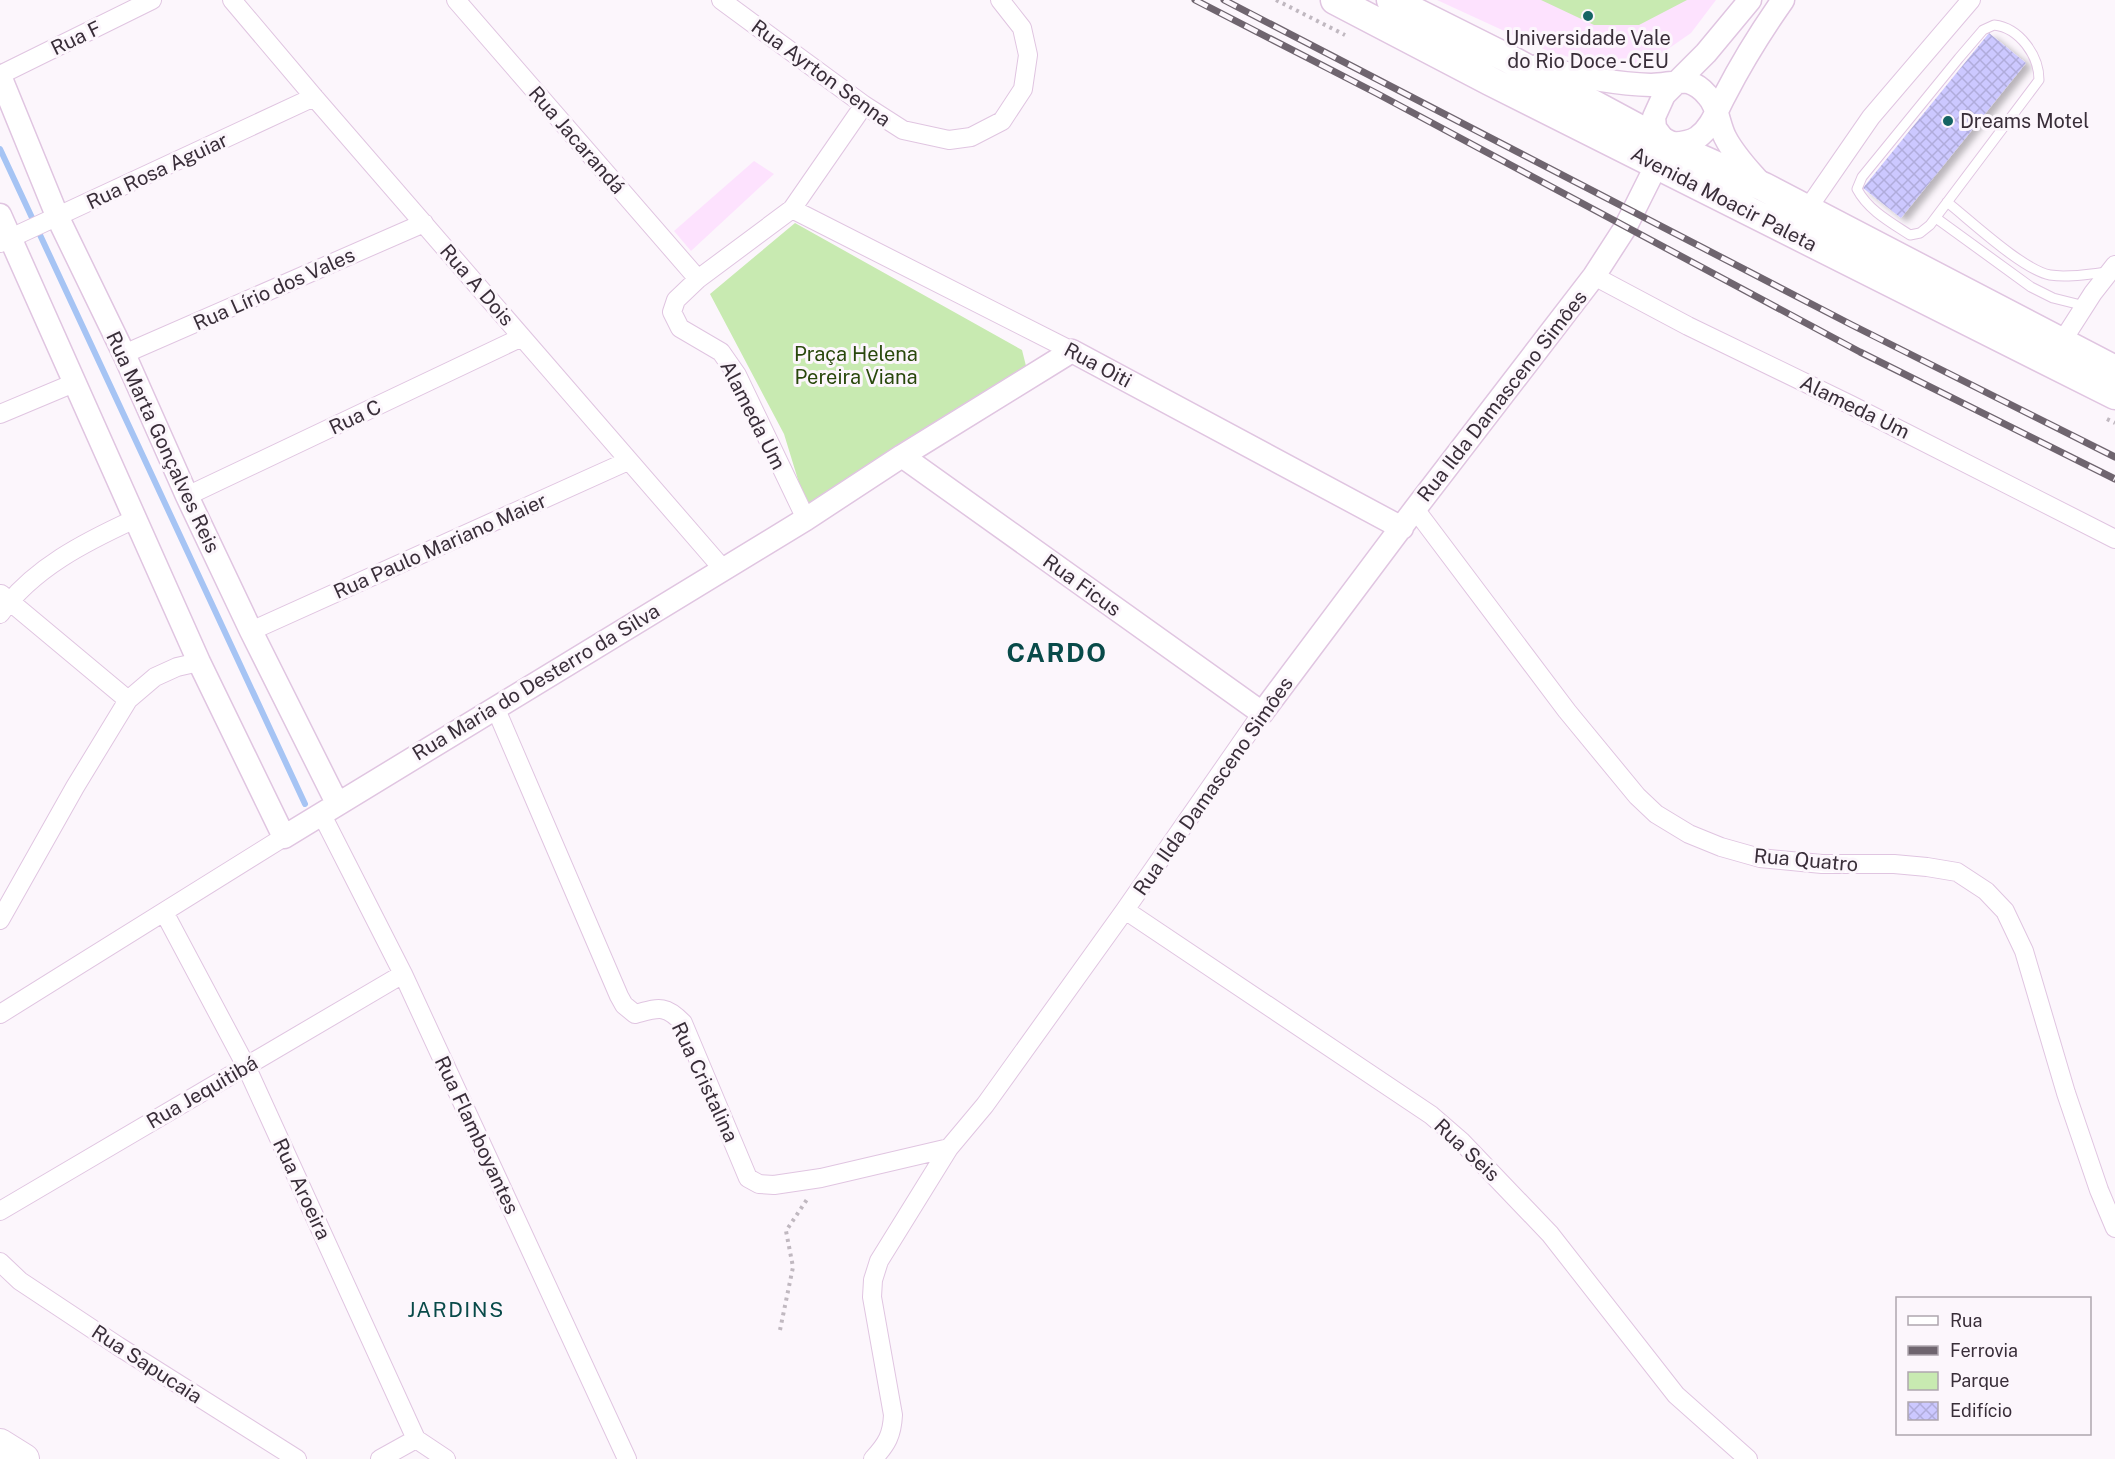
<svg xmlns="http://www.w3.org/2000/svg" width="2115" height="1459" font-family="'Public Sans',sans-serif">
<defs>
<pattern id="building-cross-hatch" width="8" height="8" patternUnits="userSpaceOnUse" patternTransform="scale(1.5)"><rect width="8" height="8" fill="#ccc8ff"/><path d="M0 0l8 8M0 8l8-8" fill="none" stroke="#b0acdb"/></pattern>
<filter id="shadow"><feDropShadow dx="6" dy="4" stdDeviation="3" flood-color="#0004"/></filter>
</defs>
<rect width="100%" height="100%" fill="#fcf6fc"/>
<path fill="#fde2fe" d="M 1437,0 L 1716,0 L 1691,33 L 1645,65 L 1593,64 L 1548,51 Z
M 754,161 L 774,174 L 691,251 L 674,231 Z"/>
<path fill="#c8eab1" d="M 1541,0 L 1687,0 L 1639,25 L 1594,25 Z
M 795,223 L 1022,350 L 1027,370 L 807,509 L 784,434 L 710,294 Z"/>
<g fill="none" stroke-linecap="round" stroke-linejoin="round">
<path stroke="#a6c4f4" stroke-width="6" d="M 0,149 L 305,804"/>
</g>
<path fill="url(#building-cross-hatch)" filter="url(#shadow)" d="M 1989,33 L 2026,63 L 1901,218 L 1863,188 Z"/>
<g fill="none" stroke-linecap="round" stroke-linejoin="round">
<g stroke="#e0c5e1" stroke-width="11">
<path id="service" d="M 1994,25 C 2020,28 2039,56 2039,80 L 1930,225 L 1920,233 L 1910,235 C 1890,222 1868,210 1857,189 L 1862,177 L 1959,58 L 1983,30 Z
M 1947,202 C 1971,221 2023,270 2050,275 C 2068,278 2089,274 2107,272
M 1936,218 L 2031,287 L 2053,298 L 2085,306"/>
</g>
<g stroke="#e0c5e1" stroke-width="20">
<path id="minor" d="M 232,0 L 314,97 L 723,569
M 456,0 L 698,279
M 721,0 L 864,105 L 903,130 L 949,140 L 971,137 L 1002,121 L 1023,89 L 1028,55 L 1022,28 L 1000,0
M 0,75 L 152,0
M 792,209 L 1072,351
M 1806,211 L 1871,117 L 1971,0
M 0,243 L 314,97
M 1594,276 L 1688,326 L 1851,405 L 2115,539
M 2061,343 L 2093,293 L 2115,265
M 124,354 L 424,223
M 0,414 L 74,383
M 187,496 L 522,337
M 1415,509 L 1567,711 L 1637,796 L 1656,814 L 1689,834 L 1721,847 L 1760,858 L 1822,864 L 1894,864 L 1927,867 L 1957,872 L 1986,891 L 2005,911 L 2024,951 L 2066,1093 L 2099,1190 L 2115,1228
M 806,519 L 737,375 L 721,352 L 680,328 L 672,312 L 676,300 L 698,279 L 792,209 L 864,105
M 1,594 L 128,700
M 0,614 C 33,568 85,542 135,519
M 251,631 L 628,461
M 495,707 L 619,996 L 624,1005 L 635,1014 C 658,1008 665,1004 683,1023 L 748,1178 L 759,1184 L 774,1185 L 821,1178 L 949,1148
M 321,813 L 403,974 L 627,1459
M 1125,910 L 1431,1115 L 1461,1141 L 1550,1234 L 1676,1395 L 1748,1459
M 164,912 L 246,1066 L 416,1439 L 446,1459
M 0,920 L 75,787 L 128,700 L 155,677 L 177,667 L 199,662
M 0,1014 L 284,837
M 0,1211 L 403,974
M 0,1262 L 20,1281 L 118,1346 L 297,1459
M 380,1459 L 416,1439
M 873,1459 C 887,1444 892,1435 893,1415 L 872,1297 L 873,1280 L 879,1261 L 949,1148 L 985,1105 L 1125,910 L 1262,713"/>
</g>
<g stroke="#e0c5e1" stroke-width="25">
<path id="tertiary" d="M 1537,66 C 1575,76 1612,84 1651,85 C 1663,85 1676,81 1688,82 C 1695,84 1702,89 1707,95 C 1718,106 1718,123 1725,137 C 1734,155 1748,169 1761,184
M 0,76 L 58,218 L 124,354 L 187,496 L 251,631 L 337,803
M 1667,144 C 1678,143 1689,144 1698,137 C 1712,127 1717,109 1725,95 C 1742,62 1762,30 1783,0
M 1667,144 L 1655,128 L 1654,117 L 1664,95 L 1706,53 L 1750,0
M 0,215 L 199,662 L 284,837 L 806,519 L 902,456 L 1072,351 L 1402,528
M 902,456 L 1262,713 L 1415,509 L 1594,276 L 1625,228 L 1664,150"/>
</g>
<g stroke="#e0c5e1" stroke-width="31">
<path id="primary" d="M 1335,0 L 1490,81 L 2115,395
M 1391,0 L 1507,58 L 1667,144 L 1764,187 L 2115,370"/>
</g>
<g stroke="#e0c5e1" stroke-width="32">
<path id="trunk" d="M 0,1444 L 24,1459"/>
</g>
<path stroke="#c0b8c0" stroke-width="4" stroke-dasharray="3 4.5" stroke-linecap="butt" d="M 1276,0 L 1345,35
M 2107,419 L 2115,423
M 780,1330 L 793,1267 L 786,1231 L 808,1198"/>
<use href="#service" stroke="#fff" stroke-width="9"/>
<use href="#minor" stroke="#fff" stroke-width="18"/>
<use href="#tertiary" stroke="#fff" stroke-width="22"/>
<use href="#primary" stroke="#fff" stroke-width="28"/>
<use href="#trunk" stroke="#fff" stroke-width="30"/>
<g stroke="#6f656f" stroke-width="7">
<path id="rail" d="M 1195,0 L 1376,93 L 1860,352 L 2115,479
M 1224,0 L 1852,325 L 2115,457"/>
</g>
<use href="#rail" stroke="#fcf6fc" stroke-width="4.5" stroke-dasharray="14" stroke-linecap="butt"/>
</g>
<g fill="#156464" stroke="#fcf6fc" stroke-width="2">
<circle cx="1588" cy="16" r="6"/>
<circle cx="1948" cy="121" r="6"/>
</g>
<g text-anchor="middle" stroke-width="6" stroke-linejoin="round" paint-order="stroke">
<g font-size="20" fill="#392e39" stroke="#fcf6fc">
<text transform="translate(76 38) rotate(-26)" y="7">Rua F</text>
<text transform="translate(821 73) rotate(36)" y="7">Rua Ayrton Senna</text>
<text transform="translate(577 140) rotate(49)" y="7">Rua Jacarandá</text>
<text transform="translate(157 171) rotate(-25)" y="7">Rua Rosa Aguiar</text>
<text transform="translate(1724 199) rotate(27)" y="7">Avenida Moacir Paleta</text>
<text transform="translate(477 285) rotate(49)" y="7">Rua A Dois</text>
<text transform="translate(274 289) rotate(-24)" y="7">Rua Lírio dos Vales</text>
<text transform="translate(1098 365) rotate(28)" y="7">Rua Oiti</text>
<text transform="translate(1502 396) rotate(-52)" y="7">Rua Ilda Damasceno Simôes</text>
<text transform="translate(1855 407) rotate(26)" y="7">Alameda Um</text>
<text transform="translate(753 415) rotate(63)" y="7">Alameda Um</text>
<text transform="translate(355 417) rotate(-25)" y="7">Rua C</text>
<text transform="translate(163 442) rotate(65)" y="7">Rua Marta Gonçalves Reis</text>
<text transform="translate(440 546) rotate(-24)" y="7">Rua Paulo Mariano Maier</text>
<text transform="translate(1082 585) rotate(36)" y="7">Rua Ficus</text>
<text transform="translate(536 682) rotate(-31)" y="7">Rua Maria do Desterro da Silva</text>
<text transform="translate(1213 786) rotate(-55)" y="7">Rua Ilda Damasceno Simôes</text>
<text transform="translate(1806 860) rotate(5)" y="7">Rua Quatro</text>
<text transform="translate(705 1082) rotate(65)" y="7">Rua Cristalina</text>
<text transform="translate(202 1092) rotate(-30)" y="7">Rua Jequitibá</text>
<text transform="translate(477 1135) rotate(65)" y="7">Rua Flamboyantes</text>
<text transform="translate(1467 1150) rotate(43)" y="7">Rua Seis</text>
<text transform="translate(302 1189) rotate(65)" y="7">Rua Aroeira</text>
<text transform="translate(147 1364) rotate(33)" y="7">Rua Sapucaia</text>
</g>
<g font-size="20" fill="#392e39" stroke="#fcf6fc">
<text x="1588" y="45">Universidade Vale<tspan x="1588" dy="23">do Rio Doce - CEU</tspan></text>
<text x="1960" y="128" text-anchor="start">Dreams Motel</text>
</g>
<g font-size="20" fill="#29480c" stroke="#fcf6fc">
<text x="856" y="361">Praça Helena<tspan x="856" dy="23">Pereira Viana</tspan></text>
</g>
<g font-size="21" letter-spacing="1.5" fill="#084a49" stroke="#fcf6fc">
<text x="456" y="1317">JARDINS</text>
</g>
<g font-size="26" font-weight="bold" letter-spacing="1.5" fill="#084a49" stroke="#fcf6fc">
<text x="1057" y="662">CARDO</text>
</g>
</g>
<rect x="1896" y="1297" width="195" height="138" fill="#fcf6fc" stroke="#aea6ae" stroke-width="1.5"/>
<rect x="1908" y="1316" width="30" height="9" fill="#ffffff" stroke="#aea6ae" stroke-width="1.5"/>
<text x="1950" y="1327" font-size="18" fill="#392e39">Rua</text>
<rect x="1908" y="1346" width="30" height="9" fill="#6f656f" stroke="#aea6ae" stroke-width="1.5"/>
<text x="1950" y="1357" font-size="18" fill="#392e39">Ferrovia</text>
<rect x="1908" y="1372" width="30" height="18" fill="#c8eab1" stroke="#aea6ae" stroke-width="1.5"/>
<text x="1950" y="1387" font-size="18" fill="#392e39">Parque</text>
<rect x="1908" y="1402" width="30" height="18" fill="url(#building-cross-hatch)" stroke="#aea6ae" stroke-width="1.5"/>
<text x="1950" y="1417" font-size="18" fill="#392e39">Edifício</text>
</svg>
